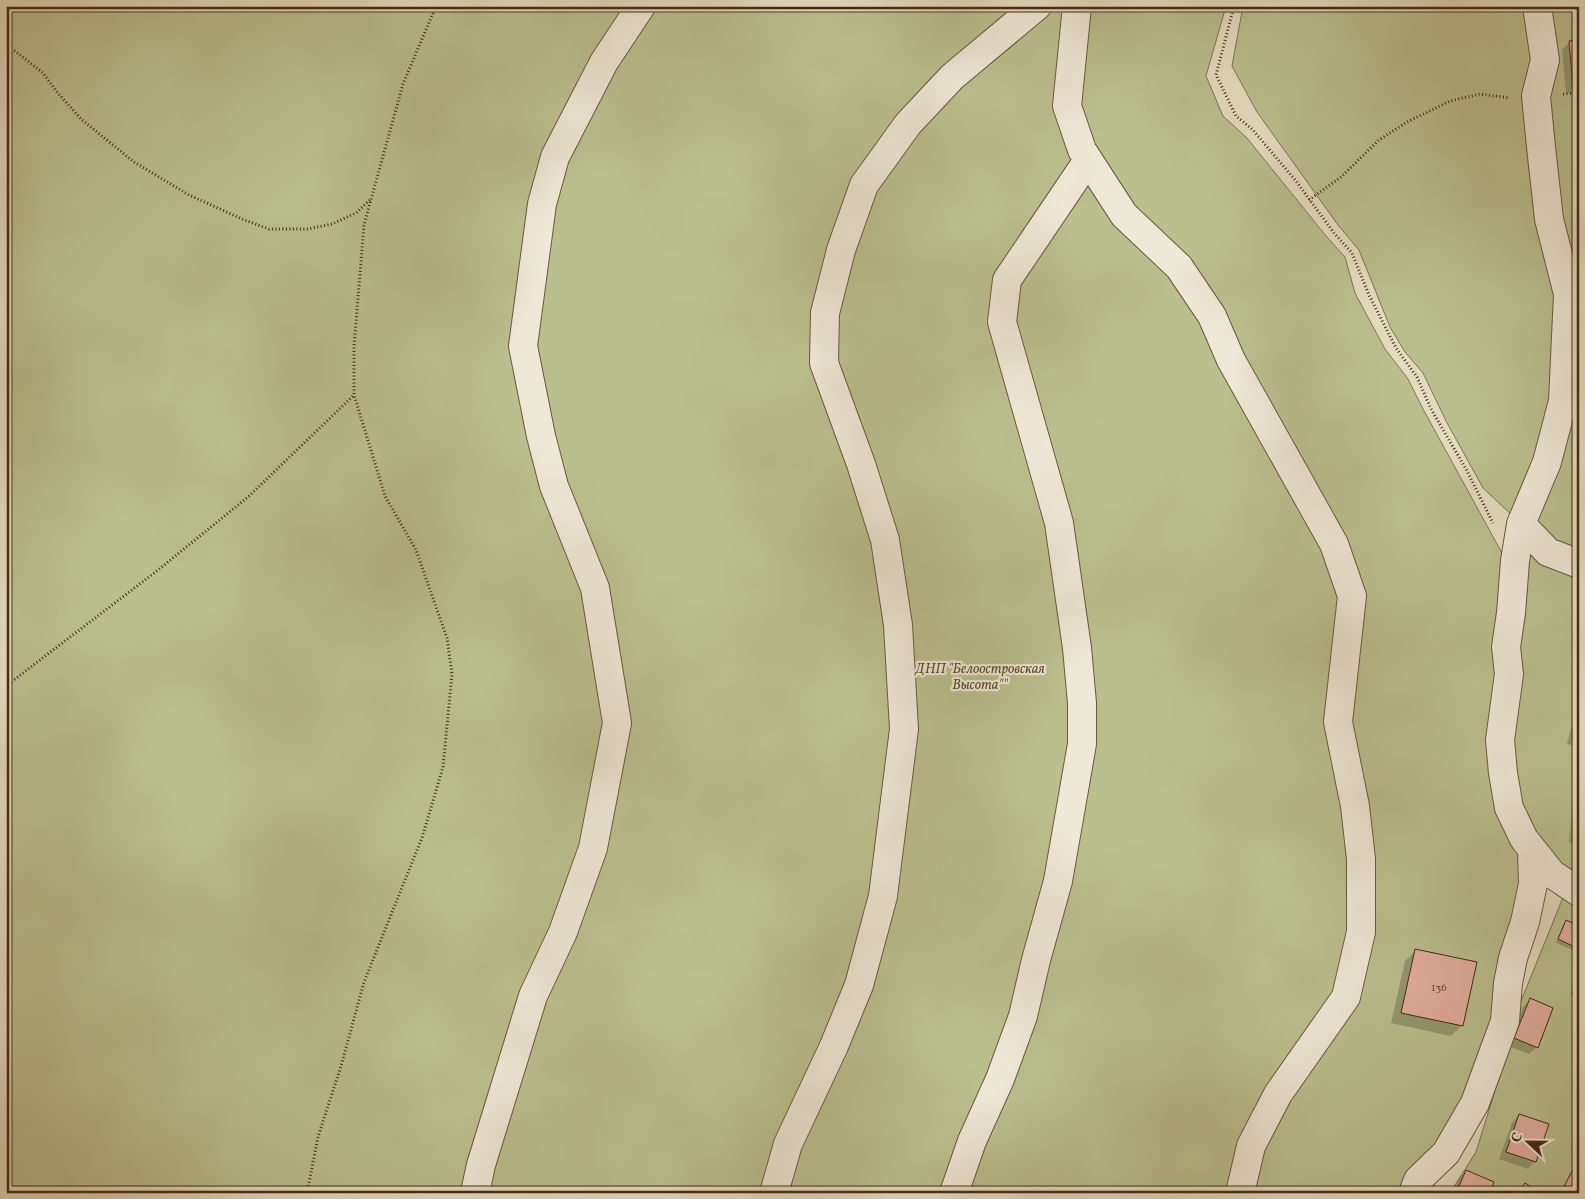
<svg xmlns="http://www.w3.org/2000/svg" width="1585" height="1199" font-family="Vollkorn,serif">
<rect width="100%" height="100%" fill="#e5dcc0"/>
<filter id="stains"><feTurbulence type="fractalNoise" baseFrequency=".004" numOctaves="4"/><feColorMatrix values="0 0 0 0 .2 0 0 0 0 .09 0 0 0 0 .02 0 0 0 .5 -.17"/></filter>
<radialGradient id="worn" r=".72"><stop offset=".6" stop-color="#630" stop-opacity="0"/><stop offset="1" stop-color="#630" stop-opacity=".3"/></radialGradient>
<path fill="#babf8e" stroke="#807551" d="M 6,6 L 1226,6 L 1206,76 L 1223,116 L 1247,138 L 1326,236 L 1345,257 L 1355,293 L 1385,349 L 1408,379 L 1423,409 L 1508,564 L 1501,649 L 1528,881 L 1471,1102 L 1406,1193 L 6,1193 Z
M 1243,6 L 1579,6 L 1579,1193 L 1450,1193 L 1476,1152 L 1498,1081 L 1502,1048 L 1568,885 L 1509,808 L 1521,524 L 1483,488 L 1446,421 L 1423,373 L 1405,352 L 1390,327 L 1359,250 L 1338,225 L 1257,112 L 1232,66 Z"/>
<path fill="#0003" d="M 1576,6 L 1579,6 L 1579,17 L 1577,17 Z
M 1579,41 L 1579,92 L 1566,93 L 1562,50 L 1570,42 Z
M 1579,698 L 1579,747 L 1567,744 Z
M 1579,793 L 1579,844 L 1569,843 L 1573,799 Z
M 1566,922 L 1579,948 L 1575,951 L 1556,943 L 1563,925 Z
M 1416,950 L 1462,1025 L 1451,1036 L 1391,1023 L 1405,961 Z
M 1579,974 L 1579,998 L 1570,994 Z
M 1530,1000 L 1537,1047 L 1529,1054 L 1508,1046 L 1523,1007 Z
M 1519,1115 L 1535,1161 L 1528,1169 L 1499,1159 L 1512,1123 Z
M 1466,1171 L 1488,1193 L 1453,1193 L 1459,1179 Z
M 1572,1173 L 1578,1193 L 1560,1193 L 1569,1176 Z"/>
<path fill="#e2ae9f" stroke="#472b14" d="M 1579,40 L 1579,86 L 1573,86 L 1569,41 Z
M 1579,715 L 1579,738 L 1573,737 Z
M 1579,802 L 1579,837 L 1576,836 Z
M 1566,920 L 1579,926 L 1579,949 L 1558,939 Z
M 1415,949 L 1477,962 L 1463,1026 L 1401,1013 Z
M 1530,998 L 1553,1008 L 1538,1048 L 1514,1038 Z
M 1519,1114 L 1549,1124 L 1536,1162 L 1506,1152 Z
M 1466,1170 L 1494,1182 L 1490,1193 L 1456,1193 Z
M 1572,1171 L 1579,1175 L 1579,1193 L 1561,1193 Z
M 1525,1183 L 1541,1193 L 1518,1193 Z"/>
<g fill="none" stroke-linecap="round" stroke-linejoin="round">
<g stroke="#6e573f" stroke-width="30">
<path id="minor" d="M 1077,6 L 1067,106 L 1082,150 L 1124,215 L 1179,267 L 1212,316 L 1231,360 L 1334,544 L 1352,596 L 1338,722 L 1355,806 L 1361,859 L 1361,932 L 1346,997 L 1278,1094 L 1251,1146 L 1240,1193
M 1537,6 L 1545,60 L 1536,96 L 1541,147 L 1549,219 L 1568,294 L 1563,401 L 1547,462 L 1521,524 L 1515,561 L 1511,613 L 1506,647 L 1509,674 L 1500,740 L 1503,773 L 1509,808 L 1524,839 L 1552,874 L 1579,892
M 1521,524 L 1548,552 L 1579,564
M 475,1193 L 481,1165 L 533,996 L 563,932 L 593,848 L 617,723 L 595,588 L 554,486 L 541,436 L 523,346 L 542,204 L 555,157 L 604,62 L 641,6
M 774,1193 L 788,1144 L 834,1046 L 859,985 L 883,896 L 904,729 L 898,625 L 885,540 L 861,464 L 824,363 L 825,313 L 841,250 L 864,185 L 908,124 L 952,77 L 1037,6
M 954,1193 L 972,1141 L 1000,1079 L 1023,1016 L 1036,960 L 1058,881 L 1082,744 L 1082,703 L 1077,648 L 1059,523 L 1002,322 L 1007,280 L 1088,160
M 1413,1193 L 1418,1180 L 1446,1153 L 1475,1103 L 1505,1021 L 1508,983 L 1513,958 L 1525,922 L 1533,884 L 1532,850"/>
</g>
<path stroke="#472b14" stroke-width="3" stroke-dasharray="1 2.5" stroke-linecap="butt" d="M 1234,6 L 1216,75 L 1236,116 L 1252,129 L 1296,181 L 1334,233 L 1352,253 L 1369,295 L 1396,348 L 1417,377 L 1431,409 L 1466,469 L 1493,523
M 6,44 L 43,73 L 57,92 L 81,119 L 134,162 L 189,195 L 242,219 L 269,229 L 308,229 L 332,224 L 356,213 L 371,199
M 1563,94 L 1579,93
M 1309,200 L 1341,177 L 1379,140 L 1407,122 L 1450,101 L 1480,94 L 1510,98
M 6,686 L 158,570 L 248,497 L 354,395
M 307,1193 L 318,1137 L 341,1066 L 364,982 L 422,838 L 443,767 L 452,674 L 447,638 L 416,550 L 385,496 L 354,395 L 354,347 L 364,225 L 403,84 L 436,6"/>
<use href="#minor" stroke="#eee8d6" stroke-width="28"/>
</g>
<g text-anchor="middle" stroke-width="4.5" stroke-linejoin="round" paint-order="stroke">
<g font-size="11" fill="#6e4c37">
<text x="1439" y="991">136</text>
</g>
<g font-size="14" font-style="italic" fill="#5e492c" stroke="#eee8d6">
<text x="980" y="673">ДНП "Белоостровская<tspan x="980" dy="16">Высота""</tspan></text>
</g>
</g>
<rect width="1585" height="1199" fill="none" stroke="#e5dcc0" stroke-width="25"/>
<rect x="8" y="8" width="1570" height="1184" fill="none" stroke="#472b14" stroke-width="2.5"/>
<rect x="12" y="12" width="1560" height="1174" fill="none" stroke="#472b14"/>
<g transform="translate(1528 1142) rotate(292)" stroke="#eee8d6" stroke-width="4" paint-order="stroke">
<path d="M0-4L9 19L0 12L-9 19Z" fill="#472b14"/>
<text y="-8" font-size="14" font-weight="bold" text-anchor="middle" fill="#472b14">С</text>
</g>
<rect width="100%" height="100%" filter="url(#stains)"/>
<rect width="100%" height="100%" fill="url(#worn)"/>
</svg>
